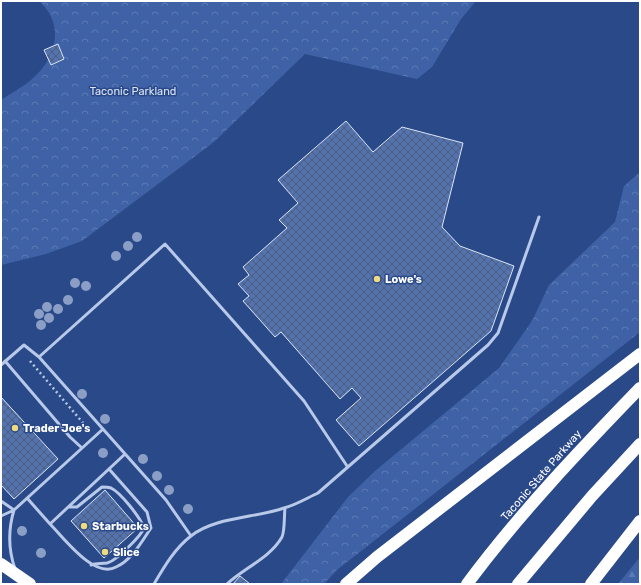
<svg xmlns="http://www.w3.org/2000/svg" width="641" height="585" font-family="Rubik,sans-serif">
<defs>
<pattern id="forest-firs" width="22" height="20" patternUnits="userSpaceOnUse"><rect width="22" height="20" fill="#3f62a6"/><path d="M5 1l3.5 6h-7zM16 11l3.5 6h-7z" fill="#5c7ab3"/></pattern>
<pattern id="park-crowns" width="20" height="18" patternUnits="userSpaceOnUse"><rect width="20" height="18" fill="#3f62a6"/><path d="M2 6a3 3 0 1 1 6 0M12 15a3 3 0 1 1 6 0" fill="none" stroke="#5c7ab3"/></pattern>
<pattern id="building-cross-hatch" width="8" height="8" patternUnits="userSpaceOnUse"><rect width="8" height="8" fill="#5372b0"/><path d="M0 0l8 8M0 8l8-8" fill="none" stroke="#4f5d79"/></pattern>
</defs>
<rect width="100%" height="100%" fill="#2a4989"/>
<path fill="url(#forest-firs)" d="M 640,557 L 640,584 L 618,584 Z"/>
<path fill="url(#park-crowns)" d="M 39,1 L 476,1 L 461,19 L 432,67 L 417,79 L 305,54 L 214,142 L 82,241 L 46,254 L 1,265 L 1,100 C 11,93 23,87 32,79 C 57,58 65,24 39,1 Z
M 640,172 L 640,332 L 337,570 L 324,584 L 281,584 L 348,497 L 375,471 L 499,368 L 532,321 L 549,285 L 615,222 L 624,186 Z"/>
<path fill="url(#building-cross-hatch)" stroke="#dbe5f7" d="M 58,44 L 64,59 L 51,65 L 44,50 Z
M 346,121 L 373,152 L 402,127 L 463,143 L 442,227 L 460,246 L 514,266 L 491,331 L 359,446 L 336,420 L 361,398 L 352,388 L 340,399 L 281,332 L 275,337 L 243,301 L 249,296 L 238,284 L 249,275 L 243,267 L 287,228 L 279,220 L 298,203 L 278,180 Z
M 1,397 L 58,459 L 14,499 L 1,485 Z
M 105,490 L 138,528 L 104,558 L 71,521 Z
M 240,576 L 250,584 L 233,584 Z"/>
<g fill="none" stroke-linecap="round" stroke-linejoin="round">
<path stroke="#b8c9e9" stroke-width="2.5" stroke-dasharray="2 3" stroke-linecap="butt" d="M 30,361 L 84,424"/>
<path stroke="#b8c9e9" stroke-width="3" d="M 39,357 L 165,244 L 304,401 L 347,466
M 5,361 L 70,437 L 82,448
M 1,365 L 24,345 L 39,357 L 166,500 L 191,536
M 109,469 L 147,512 L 151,528 C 142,541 132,560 116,567 C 94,579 64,538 50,524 L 125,454
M 27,498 L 50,524
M 1,501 L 14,510
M 68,507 L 77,507 L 102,487 C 105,487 108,487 111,488 C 121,493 140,517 144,528 C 141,536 116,561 107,563 C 101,564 96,563 91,565
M 14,510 C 8,530 8,549 15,569
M 1,516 L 14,510 L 103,429
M 154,584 C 164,567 175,548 191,536 C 214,517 256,518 284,508 C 296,505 307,498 318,493 L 488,345 L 498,333 L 539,217
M 227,584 C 244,568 270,558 282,537 C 285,530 284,516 285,508"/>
<path stroke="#fff" stroke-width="12" d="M 1,564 L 30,584
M 346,584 L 377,557 L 640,354
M 467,584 C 519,514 579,451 640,388
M 518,584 L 592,496 L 640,444
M 591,584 L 640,521"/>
</g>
<g fill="#8b9fc6">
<circle cx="137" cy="237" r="5"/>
<circle cx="128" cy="246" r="5"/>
<circle cx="116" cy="256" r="5"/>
<circle cx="75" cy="283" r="5"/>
<circle cx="86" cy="286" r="5"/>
<circle cx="68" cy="300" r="5"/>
<circle cx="47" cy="307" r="5"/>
<circle cx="58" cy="309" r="5"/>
<circle cx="39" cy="314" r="5"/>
<circle cx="49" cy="318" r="5"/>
<circle cx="41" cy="325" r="5"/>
<circle cx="82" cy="394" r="5"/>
<circle cx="105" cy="419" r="5"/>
<circle cx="103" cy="453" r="5"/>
<circle cx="143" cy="459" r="5"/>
<circle cx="157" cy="476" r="5"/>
<circle cx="169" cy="490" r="5"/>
<circle cx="188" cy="509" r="5"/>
<circle cx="22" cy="531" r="5"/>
<circle cx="41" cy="553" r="5"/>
</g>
<g fill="#efdb7f" stroke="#2a4989" stroke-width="1.5">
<circle cx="377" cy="279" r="4"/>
<circle cx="15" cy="428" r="4"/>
<circle cx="84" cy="526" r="4"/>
<circle cx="105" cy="552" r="4"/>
</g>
<g text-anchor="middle" stroke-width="3" stroke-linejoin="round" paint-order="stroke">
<g font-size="11" fill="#dbe5f7" stroke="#2a4989">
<text x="133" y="95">Taconic Parkland</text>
</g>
<g font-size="11" font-weight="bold" fill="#fff" stroke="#2a4989" text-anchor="start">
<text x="385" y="283">Lowe's</text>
<text x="23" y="432">Trader Joe's</text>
<text x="92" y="530">Starbucks</text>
<text x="113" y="556">Slice</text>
</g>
<g font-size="11" fill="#fff" stroke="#2a4989">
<text transform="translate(541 475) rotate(-49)" y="4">Taconic State Parkway</text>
</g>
</g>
<rect width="641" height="585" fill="none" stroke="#ffffff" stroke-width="4"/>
</svg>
